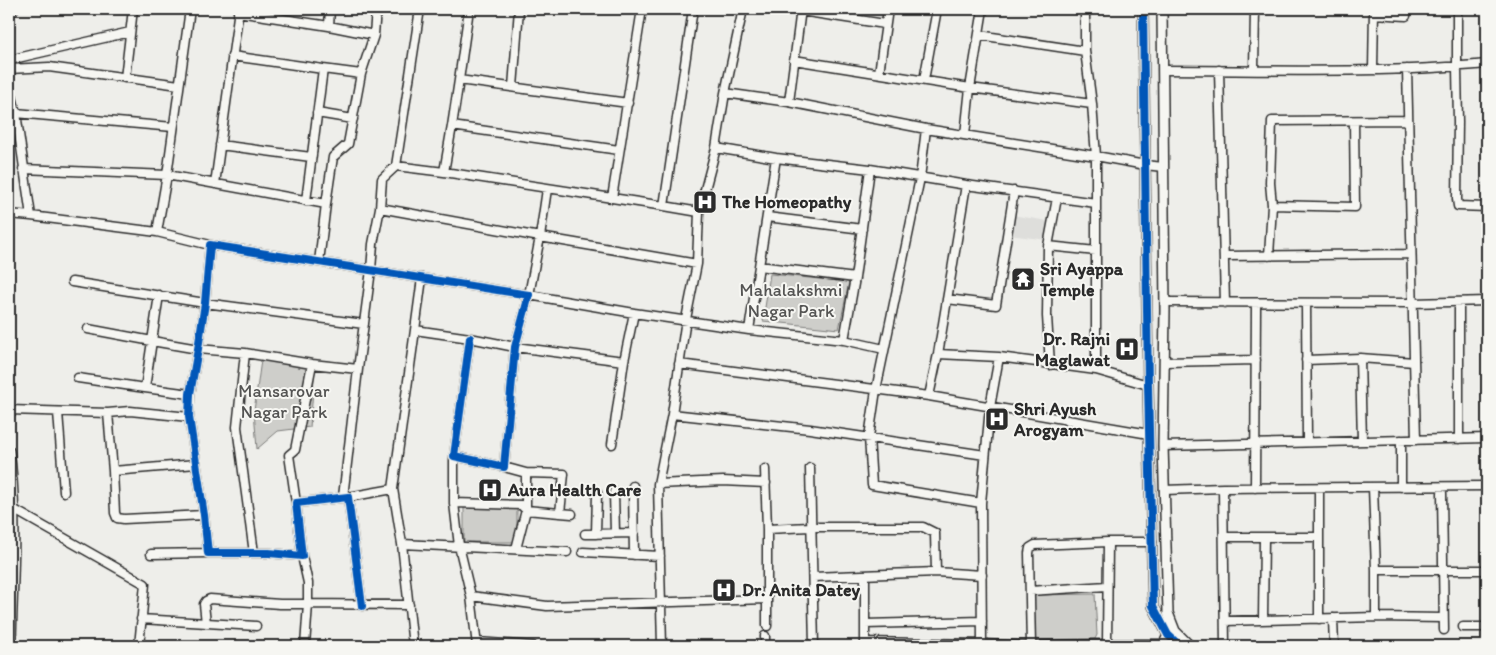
<svg xmlns="http://www.w3.org/2000/svg" width="1496" height="655" font-family="Itim,sans-serif">
<rect width="100%" height="100%" fill="#eeeeea"/>
<filter id="ink" filterUnits="userSpaceOnUse"><feTurbulence type="fractalNoise" baseFrequency=".02" numOctaves="2"/><feDisplacementMap in="SourceGraphic" scale="10" xChannelSelector="R" yChannelSelector="G"/><feConvolveMatrix kernelMatrix="1 2 1 2 8 2 1 2 1" color-interpolation-filters="sRGB"/></filter>
<g filter="url(#ink)">
<path fill="#dededb" d="M 1012,215 L 1048,221 L 1047,240 L 1010,235 Z"/>
<path fill="#cececa" stroke="#7c7c7a" d="M 770,274 L 849,282 L 839,329 L 763,321 Z
M 261,360 L 315,367 L 310,427 L 278,431 L 257,449 L 254,411 Z
M 464,507 L 517,507 L 517,542 L 464,542 Z
M 1095,594 L 1097,635 L 1095,639 L 1035,640 L 1034,595 Z"/>
<g fill="none" stroke-linecap="round" stroke-linejoin="round">
<g stroke="#2b2b2b" stroke-width="11">
<path id="minor" d="M 420,9 L 396,166 L 444,172
M 642,9 L 612,198 L 664,206
M 693,9 L 664,206 L 699,212
M 1085,9 L 1085,51 L 1092,104 L 1096,156 L 1096,370
M 1457,9 L 1457,67 L 1458,122 L 1457,199 L 1458,206 L 1487,207
M 9,10 L 14,9
M 801,11 L 885,24
M 238,12 L 329,26 L 374,35
M 1374,14 L 1406,16 L 1406,9
M 329,26 L 330,9
M 979,35 L 1085,51
M 232,56 L 323,69 L 306,201
M 9,60 L 130,32
M 794,60 L 970,88 L 1092,104
M 9,69 L 49,67 L 179,85
M 323,69 L 361,74 L 348,144 L 333,157 L 326,204
M 1407,69 L 1416,440
M 1163,70 C 1271,70 1380,74 1487,64
M 1219,70 L 1225,303
M 1254,70 L 1255,9
M 1373,70 L 1374,9
M 879,73 L 888,9
M 361,74 L 374,35 L 376,9
M 125,78 L 133,9
M 459,80 L 469,9
M 924,80 L 937,9
M 9,84 L 16,113 L 31,216 L 157,232
M 513,87 L 519,9
M 725,93 L 789,102 L 926,129 L 1096,156 L 1145,165 L 1163,167
M 789,102 L 801,9
M 16,113 L 173,127
M 317,113 L 353,119
M 452,126 L 459,80 L 628,103
M 926,129 L 920,178 L 876,390 L 869,437 L 872,485 L 981,503
M 965,135 L 970,88 L 983,9
M 220,145 L 311,157
M 716,148 L 776,158 L 870,169 L 966,185 L 1096,203
M 396,166 L 382,179 L 380,208 L 540,237 L 547,189
M 23,169 L 167,175 L 190,9
M 215,184 L 239,9
M 612,198 L 444,172 L 452,126 L 619,150
M 1272,205 L 1355,207 L 1354,121
M 9,214 L 31,216
M 767,217 L 862,229
M 210,245 L 157,232 L 167,175 L 326,204 L 319,262
M 1048,246 L 1096,251
M 1224,256 L 1411,254
M 1269,256 L 1272,205 L 1270,183 L 1272,121 L 1408,120
M 697,264 L 540,237 L 529,295 L 634,313 L 749,330 L 844,340 L 884,349
M 759,266 L 855,278
M 72,282 L 205,303 L 364,324
M 947,299 L 996,305 L 1014,191
M 1165,302 L 1413,303 L 1487,301
M 1459,302 L 1459,439
M 1306,303 L 1307,442
M 88,329 L 152,341 L 159,295
M 415,330 L 422,278
M 749,330 L 776,158
M 844,340 L 855,278 L 870,169
M 245,353 L 237,427 L 254,553
M 938,354 L 999,357 L 1096,370 L 1148,385
M 1360,358 L 1362,441
M 1306,360 L 1360,358 L 1414,362
M 624,361 L 634,313
M 1165,362 L 1256,360
M 679,364 L 929,396 L 1149,434
M 1050,365 L 1047,316 L 1048,246 L 1057,198
M 78,378 L 145,388
M 190,394 L 145,388 L 152,341 L 198,349 L 245,353 L 312,364
M 929,396 L 938,354 L 966,185
M 9,410 L 108,413
M 58,412 L 64,492
M 672,414 L 810,429 L 985,455
M 1401,440 L 1401,487
M 1163,446 L 1487,438
M 454,456 L 454,503
M 196,464 L 113,471 L 115,513 L 117,518 L 124,519 L 204,515
M 504,467 L 526,473
M 810,468 L 814,646
M 765,469 L 767,529 L 767,626
M 113,471 L 108,413 L 130,411 L 189,417
M 658,484 L 723,481 L 766,483
M 633,486 L 634,555
M 1373,487 L 1376,570
M 1223,488 L 1225,646
M 1255,488 L 1256,303
M 1319,488 L 1319,619
M 1164,490 L 1223,488 L 1487,486
M 614,492 L 615,533
M 1442,493 L 1444,630
M 343,497 L 358,369 L 371,270 L 373,244 L 380,208
M 348,497 L 393,489
M 296,503 L 289,455 L 295,450 L 312,364 L 358,369
M 13,509 L 145,584 L 139,646
M 560,513 L 572,514
M 767,529 L 810,527 L 923,527 L 935,533 L 936,572
M 585,534 L 634,533
M 596,534 L 597,493
M 1224,537 L 1319,537
M 1108,542 L 1152,542
M 402,544 L 567,552
M 583,552 L 660,556
M 151,554 L 208,553
M 865,576 L 865,646
M 813,577 L 936,572 L 982,575
M 1030,591 L 1107,586
M 471,596 L 547,606 L 767,599
M 362,606 L 348,497 L 296,503 L 302,556 L 269,553 L 208,553 L 204,515 L 189,417 L 190,394 L 198,349 L 205,303 L 210,245 L 529,295 L 515,347 L 504,467 L 454,456 L 470,338
M 1376,617 L 1443,618
M 1333,618 L 1334,646
M 141,619 L 256,626
M 1263,620 L 1264,537
M 1225,621 L 1376,617 L 1376,570 L 1487,570
M 206,623 L 204,604 L 206,601 L 210,599 L 280,604 L 308,604 L 308,583 L 302,556
M 865,624 L 982,621
M 1463,627 L 1487,627
M 765,636 L 765,646
M 477,642 L 533,646
M 865,642 L 982,644 L 1031,646 L 1107,644 L 1163,644 L 1168,635
M 305,646 L 308,604 L 409,605
M 413,646 L 402,544 L 393,489 L 415,330 L 470,338 L 515,347 L 624,361 L 612,444
M 477,646 L 471,596 L 459,546 L 454,503 L 521,505 L 526,510 L 560,513 L 564,474 L 526,473 L 526,510 L 516,549
M 662,646 L 658,484 L 672,414 L 686,319 L 697,264 L 699,212 L 716,148 L 725,93 L 743,9
M 982,646 L 981,503 L 990,407 L 999,357
M 1031,646 L 1029,553 L 1030,548 L 1035,545 L 1108,542 L 1107,644"/>
</g>
<g stroke="#2b2b2b" stroke-width="12">
<path id="tertiary" d="M 1143,9 L 1148,385 L 1153,606 L 1168,635 L 1180,646
M 1162,9 L 1165,310 L 1163,446 L 1168,613 L 1175,631 L 1190,646
M 9,451 C 18,515 12,582 11,646"/>
</g>
<use href="#minor" stroke="#f6f6f2" stroke-width="8"/>
<use href="#tertiary" stroke="#f6f6f2" stroke-width="9"/>
<g stroke="#f6f6f2" stroke-width="11">
<path id="cycleway" d="M 1143,9 L 1148,385 L 1153,606 L 1168,635 L 1180,646
M 362,606 L 348,497 L 296,503 L 302,556 L 269,553 L 208,553 L 204,515 L 189,417 L 190,394 L 198,349 L 205,303 L 210,245 L 529,295 L 515,347 L 504,467 L 454,456 L 470,338"/>
</g>
<use href="#cycleway" stroke="#0057b8" stroke-width="8"/>
</g>
</g>
<defs>
<g id="hospital-square" transform="scale(1.25)"><rect x="-9" y="-9" width="18" height="18" rx="4" fill="#2b2b2b" stroke="#f6f6f2"/><path d="M-5-5h3v3.5h4V-5h3V5h-3V1.5h-4V5h-3Z" fill="#fff"/></g>
<g id="temple-square" transform="scale(1.25)"><rect x="-9" y="-9" width="18" height="18" rx="4" fill="#2b2b2b" stroke="#f6f6f2"/><path d="M0-6L5-2H3V0L6.5 2.5H4V6H1.5V3h-3V6H-4V2.5H-6.5L-3 0V-2H-5Z" fill="#fff"/></g>
</defs>
<g fill-rule="evenodd">
<use href="#hospital-square" x="705" y="202"/>
<use href="#temple-square" x="1023" y="279"/>
<use href="#hospital-square" x="1127" y="349"/>
<use href="#hospital-square" x="997" y="419"/>
<use href="#hospital-square" x="490" y="490"/>
<use href="#hospital-square" x="724" y="590"/>
</g>
<g text-anchor="middle" stroke-width="4" stroke-linejoin="round" paint-order="stroke">
<g font-size="18" font-weight="bold" fill="#2b2b2b" stroke="#f6f6f2" text-anchor="start">
<text x="722" y="208">The Homeopathy</text>
<text x="1040" y="275">Sri Ayappa<tspan x="1040" dy="21">Temple</tspan></text>
<text x="1110" y="345" text-anchor="end">Dr. Rajni<tspan x="1110" dy="21">Maglawat</tspan></text>
<text x="1014" y="415">Shri Ayush<tspan x="1014" dy="21">Arogyam</tspan></text>
<text x="508" y="496">Aura Health Care</text>
<text x="742" y="596">Dr. Anita Datey</text>
</g>
<g font-size="18" fill="#545453" stroke="#f6f6f2">
<text x="791" y="296">Mahalakshmi<tspan x="791" dy="21">Nagar Park</tspan></text>
<text x="284" y="397">Mansarovar<tspan x="284" dy="21">Nagar Park</tspan></text>
</g>
</g>
<rect width="1496" height="655" fill="none" stroke="#f6f6f2" stroke-width="30"/>
<rect x="15" y="15" width="1466" height="625" fill="none" stroke="#2b2b2b" stroke-width="2" filter="url(#ink)"/>
</svg>
